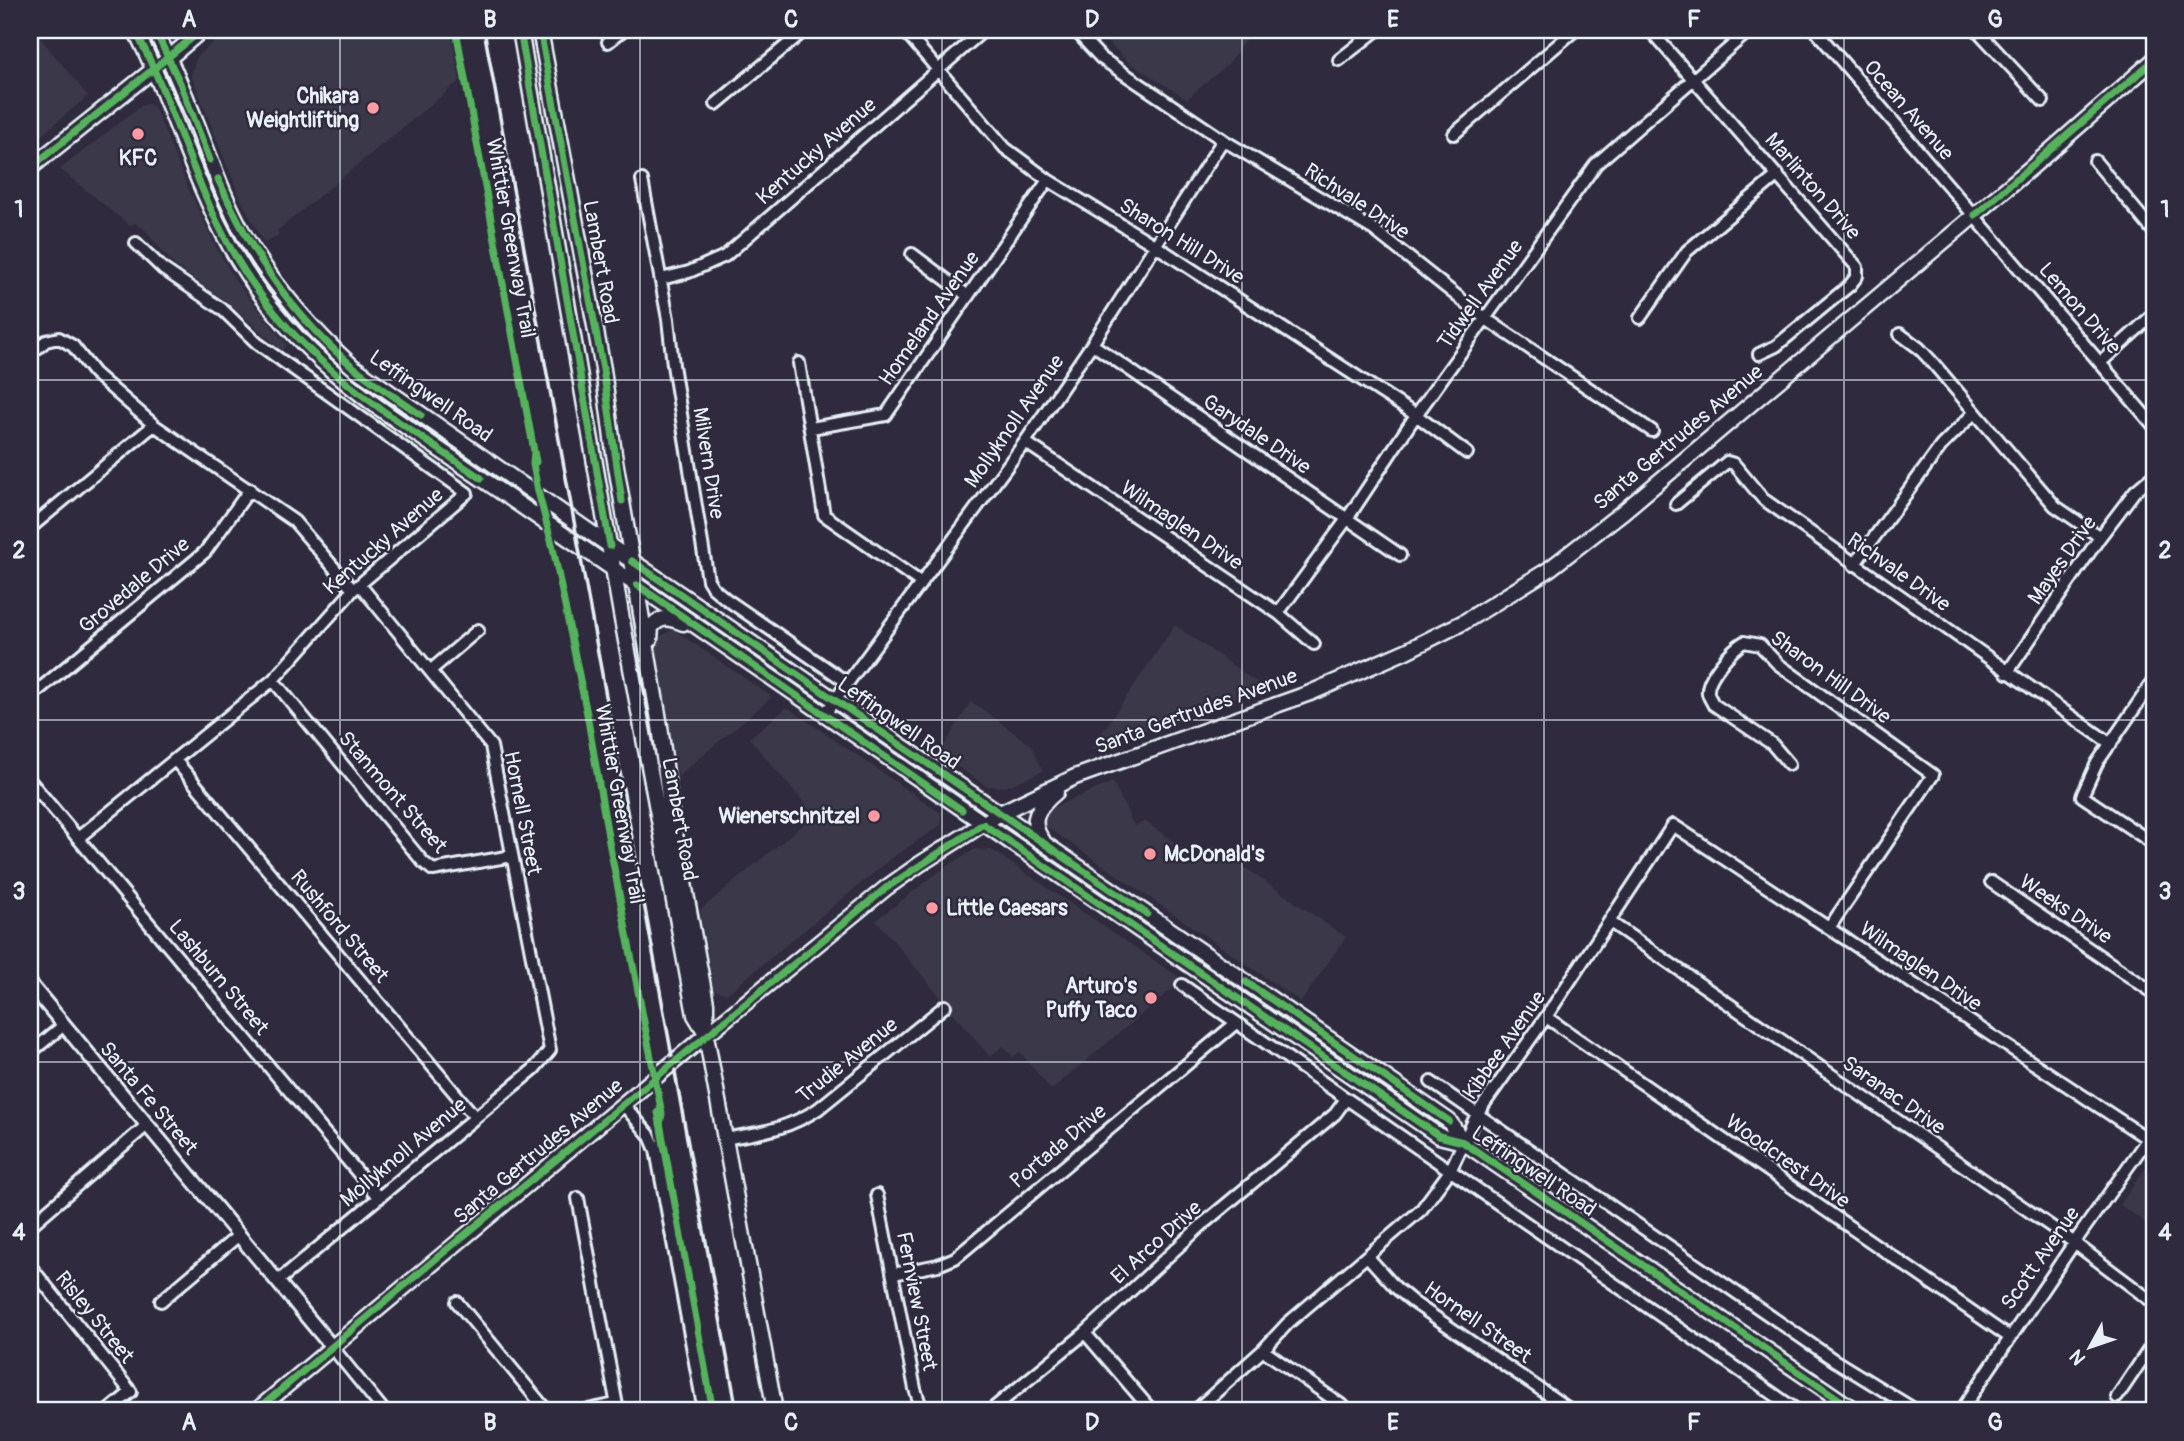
<svg xmlns="http://www.w3.org/2000/svg" width="2184" height="1441" font-family="Pangolin,sans-serif">
<rect width="100%" height="100%" fill="#2f2a3d"/>
<filter id="ink" filterUnits="userSpaceOnUse"><feTurbulence type="fractalNoise" baseFrequency=".0143" numOctaves="2"/><feDisplacementMap in="SourceGraphic" scale="14" xChannelSelector="R" yChannelSelector="G"/><feConvolveMatrix kernelMatrix="1 2 1 2 8 2 1 2 1" color-interpolation-filters="sRGB"/></filter>
<g filter="url(#ink)">
<path fill="#3b3749" d="M 30,30 L 34,30 L 88,96 L 35,141 L 30,135 Z
M 230,30 L 452,30 L 462,79 L 277,231 L 279,235 L 264,243 L 240,198 L 191,75 L 197,56 Z
M 1095,30 L 1253,30 L 1228,64 L 1187,99 L 1128,62 Z
M 149,104 L 154,106 L 188,187 L 214,243 L 237,283 L 287,345 L 282,351 L 229,303 L 173,264 L 144,229 L 134,223 L 130,226 L 60,169 L 142,105 Z
M 1175,625 L 1265,688 L 1090,750 Z
M 673,629 L 772,697 L 678,776 L 655,640 Z
M 971,701 L 1031,745 L 1043,771 L 1006,787 L 986,786 L 939,754 Z
M 787,707 L 941,813 L 941,825 L 892,858 L 727,994 L 714,990 L 700,910 L 814,815 L 749,738 Z
M 1113,782 L 1134,826 L 1145,821 L 1200,861 L 1212,845 L 1346,937 L 1301,1002 L 1047,827 L 1043,818 L 1047,810 Z
M 975,849 L 992,850 L 1183,980 L 1051,1090 L 1020,1052 L 1013,1057 L 1003,1046 L 990,1057 L 876,920 L 941,870 Z
M 2154,1155 L 2154,1229 L 2120,1205 Z"/>
<g fill="none" stroke-linecap="round" stroke-linejoin="round">
<g stroke="#e8f1f8" stroke-width="16">
<path id="minor" d="M 904,30 L 1005,148 L 1048,180 L 1156,246 L 1416,415 L 1467,453
M 1075,30 L 1101,58 L 1223,140 L 1374,230 L 1486,319 L 1652,431
M 1650,30 L 1857,267 L 1857,276 L 1850,285 L 1776,346 L 1759,354
M 1815,30 L 2154,426
M 1977,30 L 2043,101
M 608,42 L 623,30
M 1339,60 L 1377,30
M 716,104 L 805,30
M 1454,134 L 1575,30
M 2095,161 L 2154,232
M 642,180 L 668,319 L 673,365 L 708,580 L 713,588 L 726,599 L 848,683
M 912,254 L 968,296
M 661,279 L 689,272 L 725,256 L 984,30
M 1640,318 L 1687,251 L 1778,175
M 1900,334 L 1919,348 L 1933,363 L 2055,506 L 2100,537
M 1092,344 L 1400,555
M 30,354 L 46,341 L 59,338 L 73,346 L 94,373 L 154,425 L 294,521 L 353,590
M 2101,362 L 2154,314
M 799,363 L 824,515 L 920,582
M 811,428 L 886,415 L 1048,180
M 1025,442 L 1278,613 L 1314,644
M 1676,504 L 1727,462 L 1734,464 L 1763,499 L 2111,744
M 30,528 L 154,425
M 1854,565 L 1941,446 L 1975,412
M 1278,613 L 1347,519 L 1416,415 L 1596,164 L 1750,30
M 430,671 L 478,630
M 2007,673 L 2100,537 L 2135,491 L 2154,475
M 273,680 L 423,862 L 433,870 L 512,856
M 2154,680 L 2097,763 L 2082,796 L 2154,844
M 30,697 L 205,552 L 250,489
M 824,715 L 1025,442 L 1092,344 L 1223,140
M 175,760 L 475,1117
M 1789,764 L 1772,744 L 1713,704 C 1712,701 1708,696 1708,693 C 1706,678 1732,649 1744,642 L 1760,645 L 1778,664 L 1933,775 L 1829,928
M 30,781 L 379,1198
M 78,838 L 273,680 L 353,590 L 467,493 L 257,343 L 222,309 L 163,269 L 136,243
M 1991,882 L 2154,993
M 1610,922 L 2065,1236 L 2154,1303
M 1182,985 L 1798,1411
M 1546,1017 L 2009,1337
M 30,1053 L 64,1025
M 1431,1082 L 1834,1360 L 1917,1411
M 623,1104 L 650,1136 L 656,1150 L 704,1411
M 725,1139 C 762,1132 786,1130 818,1109 L 945,1006
M 877,1195 L 915,1389 L 920,1404 L 925,1411
M 578,1198 L 618,1411
M 30,1226 L 147,1125
M 1368,1257 L 1395,1287 L 1413,1302 L 1572,1411
M 30,1266 L 131,1392 L 108,1411
M 893,1274 L 938,1265 L 955,1258 L 1236,1023
M 278,1281 L 534,1069 L 550,1050 L 491,746 L 360,585
M 161,1301 L 239,1235
M 457,1302 L 547,1411
M 1085,1333 L 1152,1411
M 332,1347 L 384,1411
M 1263,1350 L 1350,1411
M 2117,1397 L 2154,1342
M 583,1411 L 616,1404
M 990,1411 L 1085,1333 L 1204,1223 L 1335,1114 L 1346,1099
M 1195,1411 L 1263,1350 L 1288,1323 L 1421,1210 L 1450,1171 L 1477,1114 L 1546,1017 L 1673,825 L 2148,1139
M 1961,1411 L 2074,1243 L 2154,1130"/>
</g>
<g stroke="#e8f1f8" stroke-width="18">
<path id="tertiary" d="M 30,984 L 332,1347"/>
</g>
<g stroke="#e8f1f8" stroke-width="19">
<path id="secondary" d="M 135,30 C 165,87 183,148 210,206 C 250,297 311,361 392,417 L 1439,1136 L 1463,1142
M 155,30 C 169,58 182,87 194,117 C 210,157 223,197 244,235 C 273,285 309,327 352,366 L 610,546 L 1449,1121 L 1463,1142 L 1856,1411
M 520,30 L 621,614 L 695,1015 L 706,1033
M 540,30 L 603,369 L 614,454 L 660,726 L 671,812 L 706,1003 L 706,1035 L 775,1411
M 169,58 L 202,30
M 30,168 L 154,69
M 650,640 L 651,627 C 662,615 670,618 683,623
M 1043,841 C 1027,821 1039,806 1056,792
M 256,1411 L 706,1035 L 886,888 L 920,864 L 1000,813 L 1075,777 L 1310,693 L 1406,651 L 1464,622 L 1548,570 L 1624,511 L 2033,166 L 2154,60"/>
</g>
<use href="#minor" stroke="#2f2a3d" stroke-width="10"/>
<use href="#tertiary" stroke="#2f2a3d" stroke-width="12"/>
<use href="#secondary" stroke="#2f2a3d" stroke-width="14"/>
<path stroke="#e8f1f8" stroke-width="3.5" d="M 484,30 L 737,1411"/>
<g stroke="#2f2a3d" stroke-width="11">
<path id="cycleway" d="M 135,30 C 170,96 189,168 223,234 C 283,352 376,406 481,478
M 155,30 L 180,83 L 210,160
M 456,30 L 536,462
M 520,30 L 610,546
M 540,30 L 603,369 L 622,501
M 30,168 L 202,30
M 218,179 C 250,251 291,314 351,365 C 373,383 398,399 421,415
M 1975,215 L 2154,60
M 534,451 L 533,464 L 538,491 L 553,548 L 587,714 L 609,842 L 662,1114 L 660,1124
M 632,561 L 1147,914
M 637,585 L 962,810
M 1246,982 L 1449,1121
M 658,1112 L 713,1411
M 256,1411 L 438,1257 L 886,888 L 983,824 L 1439,1136 L 1463,1142 L 1856,1411"/>
</g>
<use href="#cycleway" stroke="#56b35d" stroke-width="7"/>
</g>
</g>
<path fill="none" stroke="#e8f1f8" stroke-width="2" stroke-opacity="0.55" d="M 340,30 L 340,1411M 640,30 L 640,1411M 942,30 L 942,1411M 1242,30 L 1242,1411M 1544,30 L 1544,1411M 1844,30 L 1844,1411M 30,380 L 2154,380M 30,720 L 2154,720M 30,1062 L 2154,1062"/>
<g fill="#ff9aa2" stroke="#2f2a3d" stroke-width="2.5">
<circle cx="373" cy="108" r="7"/>
<circle cx="138" cy="134" r="7"/>
<circle cx="874" cy="816" r="7"/>
<circle cx="1150" cy="854" r="7"/>
<circle cx="932" cy="908" r="7"/>
<circle cx="1151" cy="998" r="7"/>
</g>
<g text-anchor="middle" stroke-width="5" stroke-linejoin="round" paint-order="stroke">
<g font-size="21" font-weight="bold" fill="#e8f1f8" stroke="#2f2a3d" text-anchor="end">
<text x="359" y="103">Chikara<tspan x="359" dy="24">Weightlifting</tspan></text>
<text x="138" y="165" text-anchor="middle">KFC</text>
<text x="860" y="823">Wienerschnitzel</text>
<text x="1164" y="861" text-anchor="start">McDonald's</text>
<text x="946" y="915" text-anchor="start">Little Caesars</text>
<text x="1137" y="993">Arturo's<tspan x="1137" dy="24">Puffy Taco</tspan></text>
</g>
<g font-size="21" fill="#e8f1f8" stroke="#2f2a3d">
<text transform="translate(1909 110) rotate(49)" y="7">Ocean Avenue</text>
<text transform="translate(816 151) rotate(-41)" y="7">Kentucky Avenue</text>
<text transform="translate(1813 186) rotate(49)" y="7">Marlinton Drive</text>
<text transform="translate(1357 201) rotate(33)" y="7">Richvale Drive</text>
<text transform="translate(511 238) rotate(80)" y="7">Whittier Greenway Trail</text>
<text transform="translate(1182 241) rotate(32)" y="7">Sharon Hill Drive</text>
<text transform="translate(601 262) rotate(80)" y="7">Lambert Road</text>
<text transform="translate(1480 294) rotate(-54)" y="7">Tidwell Avenue</text>
<text transform="translate(2080 308) rotate(49)" y="7">Lemon Drive</text>
<text transform="translate(929 318) rotate(-55)" y="7">Homeland Avenue</text>
<text transform="translate(431 396) rotate(35)" y="7">Leffingwell Road</text>
<text transform="translate(1014 421) rotate(-55)" y="7">Mollyknoll Avenue</text>
<text transform="translate(1257 434) rotate(34)" y="7">Garydale Drive</text>
<text transform="translate(1678 437) rotate(-40)" y="7">Santa Gertrudes Avenue</text>
<text transform="translate(709 463) rotate(81)" y="7">Milvern Drive</text>
<text transform="translate(1182 525) rotate(34)" y="7">Wilmaglen Drive</text>
<text transform="translate(383 541) rotate(-41)" y="7">Kentucky Avenue</text>
<text transform="translate(2062 560) rotate(-55)" y="7">Mayes Drive</text>
<text transform="translate(1899 572) rotate(35)" y="7">Richvale Drive</text>
<text transform="translate(134 585) rotate(-40)" y="7">Grovedale Drive</text>
<text transform="translate(1831 677) rotate(36)" y="7">Sharon Hill Drive</text>
<text transform="translate(1196 711) rotate(-20)" y="7">Santa Gertrudes Avenue</text>
<text transform="translate(899 723) rotate(35)" y="7">Leffingwell Road</text>
<text transform="translate(393 792) rotate(49)" y="7">Stanmont Street</text>
<text transform="translate(620 804) rotate(80)" y="7">Whittier Greenway Trail</text>
<text transform="translate(523 813) rotate(79)" y="7">Hornell Street</text>
<text transform="translate(680 819) rotate(80)" y="7">Lambert Road</text>
<text transform="translate(2066 909) rotate(34)" y="7">Weeks Drive</text>
<text transform="translate(340 926) rotate(50)" y="7">Rushford Street</text>
<text transform="translate(1921 966) rotate(34)" y="7">Wilmaglen Drive</text>
<text transform="translate(219 977) rotate(50)" y="7">Lashburn Street</text>
<text transform="translate(1504 1045) rotate(-55)" y="7">Kibbee Avenue</text>
<text transform="translate(847 1060) rotate(-39)" y="7">Trudie Avenue</text>
<text transform="translate(1894 1095) rotate(35)" y="7">Saranac Drive</text>
<text transform="translate(149 1098) rotate(50)" y="7">Santa Fe Street</text>
<text transform="translate(1058 1146) rotate(-40)" y="7">Portada Drive</text>
<text transform="translate(538 1151) rotate(-40)" y="7">Santa Gertrudes Avenue</text>
<text transform="translate(403 1152) rotate(-40)" y="7">Mollyknoll Avenue</text>
<text transform="translate(1788 1161) rotate(35)" y="7">Woodcrest Drive</text>
<text transform="translate(1534 1171) rotate(34)" y="7">Leffingwell Road</text>
<text transform="translate(1156 1242) rotate(-42)" y="7">El Arco Drive</text>
<text transform="translate(2040 1258) rotate(-55)" y="7">Scott Avenue</text>
<text transform="translate(917 1301) rotate(79)" y="7">Fernview Street</text>
<text transform="translate(95 1317) rotate(51)" y="7">Risley Street</text>
<text transform="translate(1478 1322) rotate(35)" y="7">Hornell Street</text>
</g>
</g>
<rect width="2184" height="1441" fill="none" stroke="#2f2a3d" stroke-width="77"/>
<g transform="translate(2090 1347) rotate(230)" stroke="#2f2a3d" stroke-width="5" paint-order="stroke">
<path d="M0-5L12 26L0 18L-12 26Z" fill="#e8f1f8"/>
<text y="-10" font-size="19" font-weight="bold" text-anchor="middle" fill="#e8f1f8">N</text>
</g>
<rect x="38" y="38" width="2108" height="1364" fill="none" stroke="#e8f1f8" stroke-width="2.5"/>
<g font-size="23" text-anchor="middle" font-weight="bold" fill="#e8f1f8">
<text x="189" y="27">A</text>
<text x="490" y="27">B</text>
<text x="791" y="27">C</text>
<text x="1092" y="27">D</text>
<text x="1393" y="27">E</text>
<text x="1694" y="27">F</text>
<text x="1995" y="27">G</text>
<text x="19" y="217">1</text>
<text x="2165" y="217">1</text>
<text x="19" y="558">2</text>
<text x="2165" y="558">2</text>
<text x="19" y="899">3</text>
<text x="2165" y="899">3</text>
<text x="19" y="1240">4</text>
<text x="2165" y="1240">4</text>
<text x="189" y="1430">A</text>
<text x="490" y="1430">B</text>
<text x="791" y="1430">C</text>
<text x="1092" y="1430">D</text>
<text x="1393" y="1430">E</text>
<text x="1694" y="1430">F</text>
<text x="1995" y="1430">G</text>
</g>
</svg>
